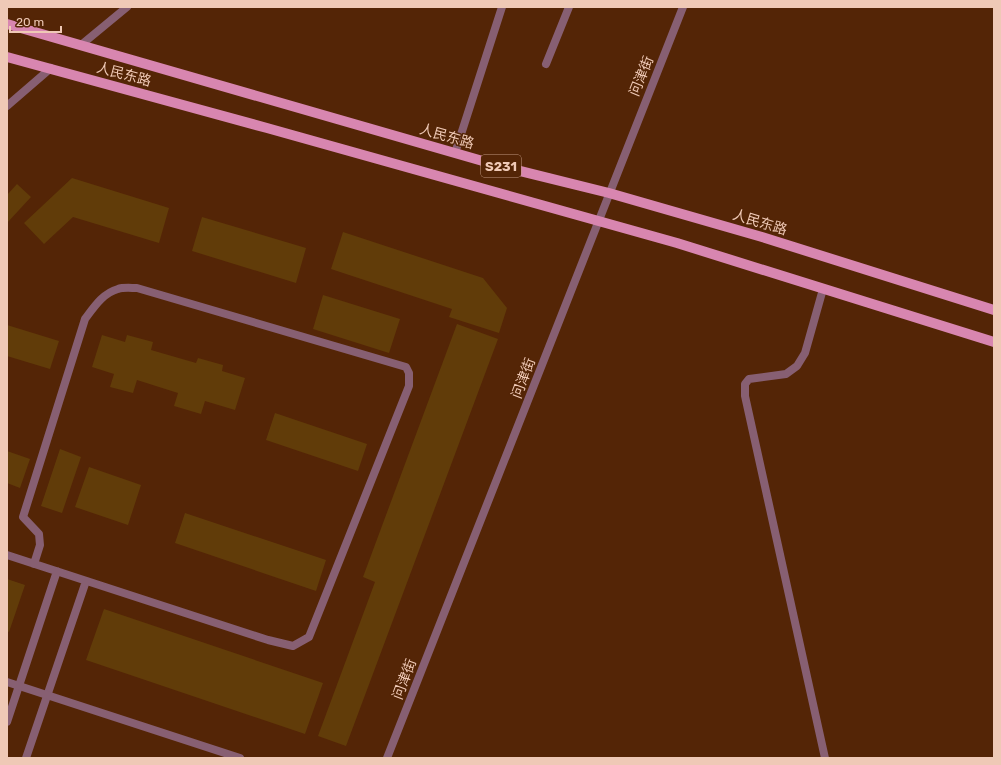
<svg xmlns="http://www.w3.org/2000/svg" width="1001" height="765" font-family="Rubik,'Noto Sans SC',sans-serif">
<rect width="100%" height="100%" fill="#542506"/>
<path fill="#613c09" d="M 72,178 L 169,208 L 159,243 L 73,217 L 44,244 L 24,223 Z
M 17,184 L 31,197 L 7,223 L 7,195 Z
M 202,217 L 306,248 L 296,283 L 192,251 Z
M 343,232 L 483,278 L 507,308 L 499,333 L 449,317 L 452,309 L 331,269 Z
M 323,295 L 400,319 L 389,353 L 313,329 Z
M 457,324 L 498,339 L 346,746 L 318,736 L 375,582 L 363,577 Z
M 7,325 L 59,341 L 50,369 L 7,356 Z
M 102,335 L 125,342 L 127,335 L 153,342 L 151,350 L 196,363 L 198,358 L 223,365 L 222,371 L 245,378 L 235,410 L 205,401 L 201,414 L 174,406 L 178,393 L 137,380 L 133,393 L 110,387 L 114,374 L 92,367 Z
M 275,413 L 367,444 L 358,471 L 266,440 Z
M 60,449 L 81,457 L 62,513 L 41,506 Z
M 7,451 L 30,459 L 20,488 L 7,483 Z
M 89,467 L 141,485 L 128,525 L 75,507 Z
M 185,513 L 326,560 L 316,591 L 175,543 Z
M 7,579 L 25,585 L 9,632 L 7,631 Z
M 104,609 L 323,683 L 305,734 L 86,660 Z"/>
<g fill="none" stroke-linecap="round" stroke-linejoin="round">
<path stroke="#875f72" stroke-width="8" d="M 546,64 L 569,7
M 455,153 L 502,7
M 823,289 L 805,353 L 797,366 L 786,374 L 749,379 L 745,384 L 745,396 L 825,758
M 7,555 L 268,640 L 293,646 L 309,637 L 409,386 L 409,373 L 406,367 L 137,288 C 131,288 123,287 118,289 C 103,293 94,307 85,319 L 23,517 L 39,534 L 40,545 L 34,564
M 7,722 L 57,571
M 26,758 L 86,581"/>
<path stroke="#875f72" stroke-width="8" d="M 7,682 L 240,758"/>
<path stroke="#875f72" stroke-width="8" d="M 81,45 L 127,7
M 7,106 L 51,68
M 387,758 L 683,7"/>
<path stroke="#d886b0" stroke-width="10" d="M 7,24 L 500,166 L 609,193 L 762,237 L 994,310
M 7,57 L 267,128 L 677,243 L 994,342"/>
</g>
<g text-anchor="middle" stroke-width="3" stroke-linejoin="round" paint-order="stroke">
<rect fill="#542506" stroke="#c09881" stroke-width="1" x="481" y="155" width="40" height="22" rx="3"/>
<g font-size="13" font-weight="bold" fill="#efc9b6">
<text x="501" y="171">S231</text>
</g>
<g font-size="14" fill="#efc9b6" stroke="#542506">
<text transform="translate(124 74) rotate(15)" y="5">人民东路</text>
<text transform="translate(641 76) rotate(-68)" y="5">问津街</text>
<text transform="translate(447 136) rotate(16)" y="5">人民东路</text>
<text transform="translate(760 222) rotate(17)" y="5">人民东路</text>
<text transform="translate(523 378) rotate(-69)" y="5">问津街</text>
<text transform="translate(404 679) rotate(-69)" y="5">问津街</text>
</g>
</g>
<rect width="1001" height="765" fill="none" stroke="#efc9b6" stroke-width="16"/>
<path d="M10 26v6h51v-6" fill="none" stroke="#efc9b6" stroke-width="2"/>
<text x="16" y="26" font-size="12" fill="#efc9b6" stroke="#542506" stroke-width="3" paint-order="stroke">20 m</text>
</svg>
